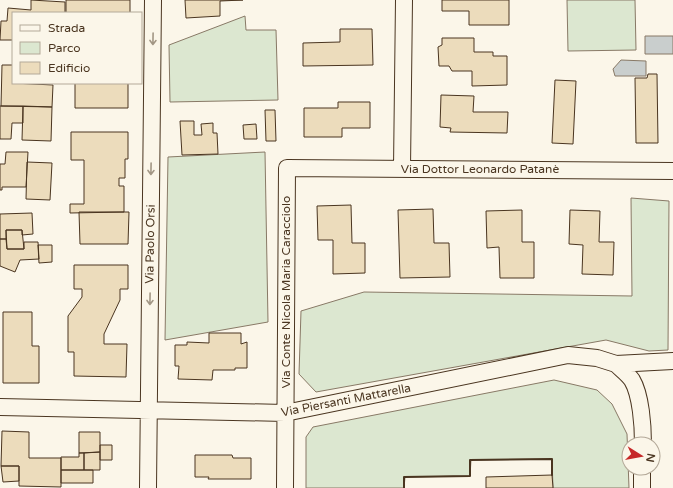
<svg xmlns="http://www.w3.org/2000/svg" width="673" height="488" font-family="'Varela Round',sans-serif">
<rect width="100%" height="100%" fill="#fbf6e9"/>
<path fill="#dce7d0" stroke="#887966" d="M 567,0 L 635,0 L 636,50 L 568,51 Z
M 245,16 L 246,30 L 276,30 L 278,100 L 170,102 L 169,45 Z
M 265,152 L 268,322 L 165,340 L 168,157 Z
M 631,198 L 669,201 L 668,350 L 649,351 L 606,340 L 316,392 L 299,374 L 301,311 L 364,292 L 632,296 Z
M 554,380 L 597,390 L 612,404 L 627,434 L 629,488 L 553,488 L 552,459 L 471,460 L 470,476 L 405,477 L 404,488 L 306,488 L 306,437 L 313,427 Z"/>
<path fill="#c9cecd" stroke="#887966" d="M 645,36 L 673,36 L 673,54 L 645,54 Z
M 621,60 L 646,61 L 646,76 L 615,76 L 613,69 Z"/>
<path fill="#ecdcbc" stroke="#4a3520" d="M 31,0 L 65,2 L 65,13 L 13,13 L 13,40 L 0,40 L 1,21 L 7,21 L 8,8 L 31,10 Z
M 66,0 L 130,0 L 130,13 L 66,13 Z
M 185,0 L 243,0 L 220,1 L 220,16 L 186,18 Z
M 442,0 L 509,0 L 509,25 L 469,25 L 469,11 L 442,11 Z
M 340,29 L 372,29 L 373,65 L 303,66 L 303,43 L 340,42 Z
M 442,38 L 474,38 L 474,52 L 493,52 L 493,56 L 507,56 L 507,85 L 472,86 L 472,71 L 452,71 L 449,66 L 439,66 L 438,47 L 442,45 Z
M 2,65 L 13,65 L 13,83 L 53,85 L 52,107 L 1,106 Z
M 648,74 L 657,74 L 658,143 L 636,143 L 635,78 L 647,78 Z
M 555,80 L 576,81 L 573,144 L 552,143 Z
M 75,83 L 128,83 L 128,108 L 75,108 Z
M 441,95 L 474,96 L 473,112 L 508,112 L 507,133 L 450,132 L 451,128 L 440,127 Z
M 338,102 L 370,102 L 370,128 L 342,128 L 342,137 L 304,137 L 304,108 L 338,108 Z
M 0,106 L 23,106 L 23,123 L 12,123 L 11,139 L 0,139 Z
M 23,106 L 52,107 L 51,141 L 22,140 Z
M 265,110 L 275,110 L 276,141 L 266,141 Z
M 180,121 L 194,121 L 194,135 L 202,135 L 201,124 L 213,123 L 213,133 L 217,133 L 218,154 L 182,155 Z
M 256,124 L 257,139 L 244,139 L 243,125 Z
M 71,132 L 128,132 L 128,159 L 125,159 L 125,178 L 119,178 L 119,186 L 124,186 L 124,212 L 70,213 L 70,204 L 84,204 L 84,160 L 71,160 Z
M 6,152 L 28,152 L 26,187 L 2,187 L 2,190 L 0,190 L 0,164 L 5,164 Z
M 27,162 L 52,163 L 50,200 L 26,199 Z
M 351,205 L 352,243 L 365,243 L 365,273 L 333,274 L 333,240 L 318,240 L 317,206 Z
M 433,209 L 434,243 L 449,243 L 450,277 L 400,278 L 398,210 Z
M 522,210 L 522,242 L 534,242 L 534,278 L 500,278 L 499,247 L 487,248 L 486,211 Z
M 570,210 L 600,211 L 599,242 L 614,242 L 613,275 L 582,274 L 583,245 L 569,244 Z
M 79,212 L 129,212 L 128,244 L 80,244 Z
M 32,213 L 33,234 L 22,235 L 22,230 L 6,230 L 6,239 L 0,239 L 0,214 Z
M 6,230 L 22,230 L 24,249 L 7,249 Z
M 0,239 L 6,239 L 7,249 L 24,249 L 24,242 L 38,242 L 39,259 L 20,260 L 15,272 L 0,266 Z
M 38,245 L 52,245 L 52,262 L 39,263 Z
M 74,265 L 128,265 L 128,289 L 120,289 L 120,300 L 104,334 L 104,344 L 127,344 L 126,377 L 74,376 L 74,352 L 68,352 L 68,316 L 82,297 L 82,289 L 74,289 Z
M 3,312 L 32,312 L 32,346 L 39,346 L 39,383 L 3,383 Z
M 209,333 L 241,333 L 241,344 L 247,342 L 247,368 L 235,368 L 235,370 L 213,370 L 212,380 L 178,379 L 179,366 L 175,366 L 175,345 L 187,345 L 187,342 L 209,343 Z
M 2,431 L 29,432 L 29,458 L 61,458 L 61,487 L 19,486 L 19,466 L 1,466 Z
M 79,432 L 100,432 L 100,452 L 79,453 Z
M 100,445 L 112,445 L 112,460 L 100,460 Z
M 100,452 L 100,470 L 84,470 L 84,453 Z
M 79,453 L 84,453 L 84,470 L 61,470 L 61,457 L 79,457 Z
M 195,455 L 232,455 L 233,458 L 251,458 L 251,479 L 208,479 L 209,477 L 195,477 Z
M 1,466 L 19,466 L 19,481 L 3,482 Z
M 61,470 L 93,470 L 93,483 L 61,483 Z
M 552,475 L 553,488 L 486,488 L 486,477 Z"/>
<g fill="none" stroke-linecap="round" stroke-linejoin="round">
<g stroke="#4a3520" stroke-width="18">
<path id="minor" d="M 402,168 L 404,0
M 616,364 C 621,369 628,374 632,380 C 641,395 643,426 643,444
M 0,407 L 285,413 L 568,355 L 597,358 L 616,364 L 673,361
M 148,488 L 153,0
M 285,488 L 287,168 L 673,171
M 642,488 L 642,468"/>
</g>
<use href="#minor" stroke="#fbf6e9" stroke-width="16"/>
<path stroke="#4a3520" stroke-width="2" d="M 404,488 L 404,477 L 470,476 L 470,460 L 552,459 L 552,475"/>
</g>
<defs><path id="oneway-shaft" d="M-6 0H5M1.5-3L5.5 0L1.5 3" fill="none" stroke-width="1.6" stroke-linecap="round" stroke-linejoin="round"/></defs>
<g stroke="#a29684">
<use href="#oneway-shaft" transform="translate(153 39) rotate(91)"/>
<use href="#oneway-shaft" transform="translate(151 169) rotate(91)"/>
<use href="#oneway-shaft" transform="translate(150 299) rotate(91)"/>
</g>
<g text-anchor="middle" stroke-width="3" stroke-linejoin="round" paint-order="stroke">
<g font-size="12" fill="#4a3520" stroke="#fbf6e9">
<text x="480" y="173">Via Dottor Leonardo Patanè</text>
<text transform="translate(150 244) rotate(-89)" y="4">Via Paolo Orsi</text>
<text transform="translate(286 292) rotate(-90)" y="4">Via Conte Nicola Maria Caracciolo</text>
<text transform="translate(346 400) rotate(-11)" y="4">Via Piersanti Mattarella</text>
</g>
</g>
<rect x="12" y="12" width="130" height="72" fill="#fbf6e9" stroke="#b4a999"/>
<rect x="20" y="25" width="20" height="6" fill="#fbf6e9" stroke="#b4a999"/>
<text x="48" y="32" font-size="12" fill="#4a3520">Strada</text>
<rect x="20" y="42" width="20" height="12" fill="#dce7d0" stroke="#b4a999"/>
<text x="48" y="52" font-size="12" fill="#4a3520">Parco</text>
<rect x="20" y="62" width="20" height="12" fill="#ecdcbc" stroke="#b4a999"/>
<text x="48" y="72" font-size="12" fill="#4a3520">Edificio</text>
<g transform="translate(641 456) rotate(101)"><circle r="19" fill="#fbf6e9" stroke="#b4a999"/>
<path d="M0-3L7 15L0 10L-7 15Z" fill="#c62828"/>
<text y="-6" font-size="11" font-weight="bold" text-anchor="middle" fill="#4a3520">N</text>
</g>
</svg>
